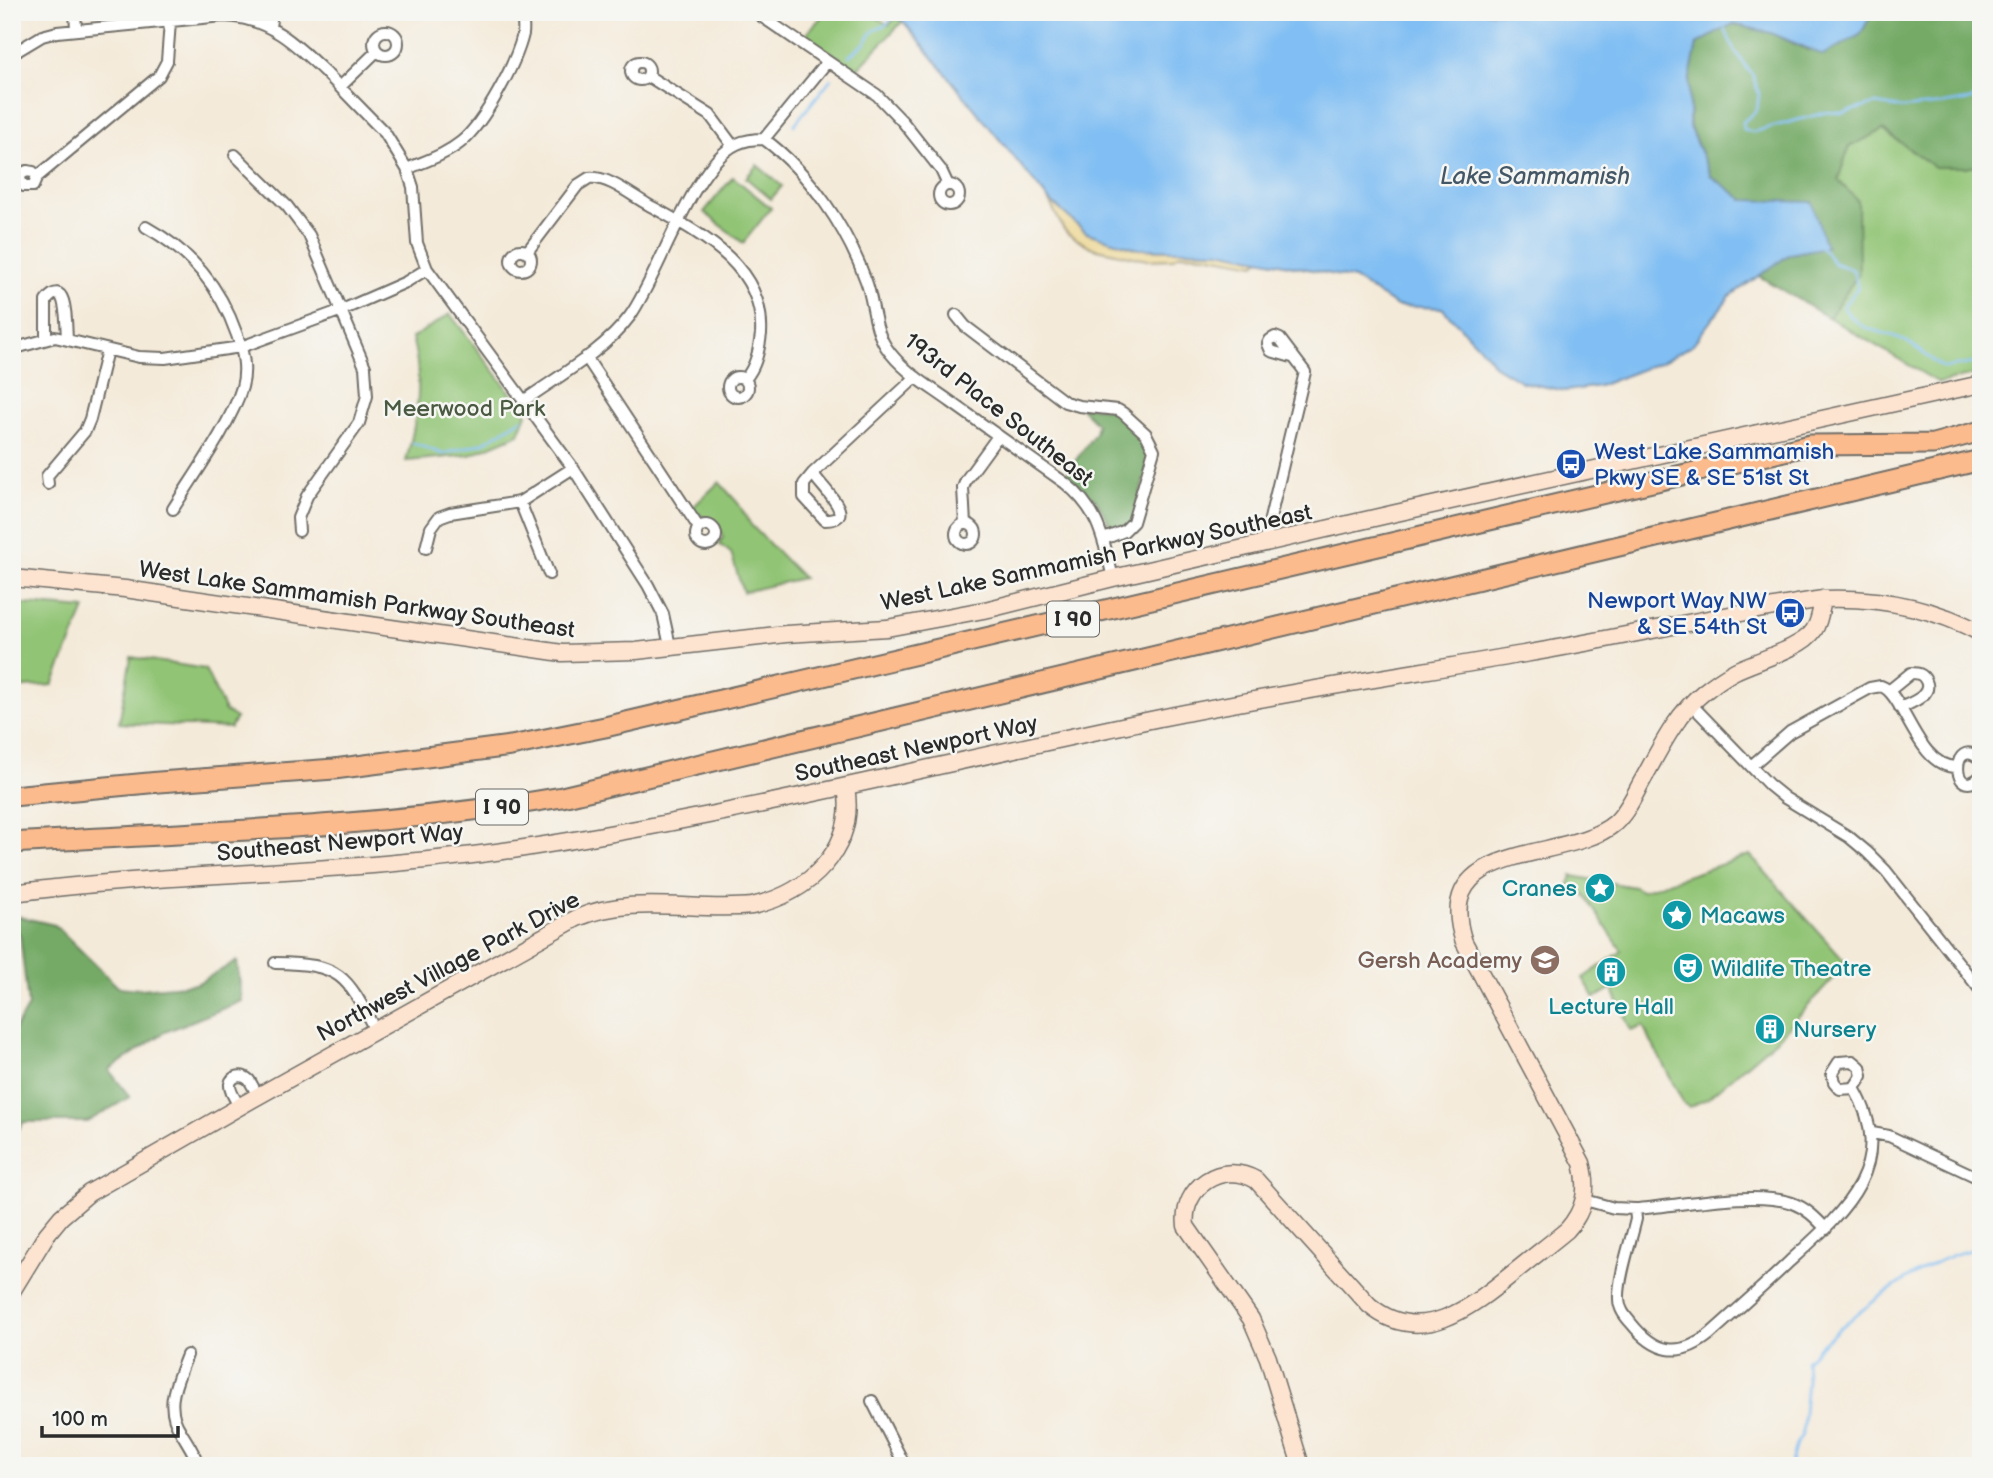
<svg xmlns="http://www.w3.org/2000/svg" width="1993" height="1478" font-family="'Balsamiq Sans',sans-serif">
<rect width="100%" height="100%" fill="#f6f6f2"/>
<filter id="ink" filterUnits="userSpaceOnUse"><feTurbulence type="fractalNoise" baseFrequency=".0143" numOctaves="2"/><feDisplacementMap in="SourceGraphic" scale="14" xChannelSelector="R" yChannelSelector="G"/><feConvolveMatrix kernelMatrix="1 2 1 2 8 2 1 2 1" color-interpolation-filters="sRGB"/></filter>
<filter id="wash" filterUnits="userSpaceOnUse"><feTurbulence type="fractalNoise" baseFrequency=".00686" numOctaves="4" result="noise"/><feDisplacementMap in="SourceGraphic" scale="28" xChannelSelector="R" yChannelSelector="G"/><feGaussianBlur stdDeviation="1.57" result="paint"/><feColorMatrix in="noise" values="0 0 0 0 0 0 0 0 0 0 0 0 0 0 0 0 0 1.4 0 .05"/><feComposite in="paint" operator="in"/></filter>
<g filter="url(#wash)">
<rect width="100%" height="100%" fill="#f4ead9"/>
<path fill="#91c475" stroke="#5e7850" stroke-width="2" d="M 826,12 L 868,12 L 889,25 L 896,18 L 903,21 L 857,69 L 804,36 Z
M 1981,55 L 1981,373 L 1939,383 L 1759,276 L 1790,254 L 1744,200 Z
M 757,165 L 782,186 L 771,199 L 746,178 Z
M 733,177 L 771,208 L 743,243 L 704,212 Z
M 450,314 L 527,414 L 519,434 L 470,455 L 406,461 C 417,419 424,381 412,338 Z
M 719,482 L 738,503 L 751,525 L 803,578 L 743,592 L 731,553 L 719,544 L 723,537 C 717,515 703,523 692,508 Z
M 12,603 L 85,609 L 53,685 L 12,688 Z
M 131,657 L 205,669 L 225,711 L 236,718 L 230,728 L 119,723 Z
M 1750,855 L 1847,964 L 1781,1035 L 1707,1099 L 1689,1107 L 1684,1104 L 1643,1026 L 1631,1031 L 1612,988 L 1595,998 L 1583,978 L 1622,951 L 1584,895 L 1568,886 L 1572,876 L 1634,887 L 1641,891 Z"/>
<path fill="#74aa66" stroke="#506a48" stroke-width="2" d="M 1873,12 L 1981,12 L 1981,167 L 1934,167 L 1883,130 L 1849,147 L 1838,180 L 1858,201 L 1859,273 L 1829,318 L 1759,276 L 1790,254 L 1826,246 L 1744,200 L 1711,176 L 1690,127 L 1689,82 L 1697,44 L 1733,24 L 1771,33 L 1808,50 L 1860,35 Z
M 1079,406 L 1111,409 L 1153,445 L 1133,522 L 1115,534 L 1096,500 L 1066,474 L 1095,433 L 1097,424 Z
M 12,915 L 55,925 L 118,987 L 141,989 L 196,984 L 237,961 L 242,1001 L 165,1032 L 109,1070 L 130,1097 L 87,1122 L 24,1122 L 12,1138 L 12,1034 L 28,1006 L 20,935 L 12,925 Z"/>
<path fill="#eeda9e" stroke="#8c8264" stroke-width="2" d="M 1048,199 L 1087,233 L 1139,249 L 1220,251 L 1260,259 L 1255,264 L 1205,255 L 1180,254 L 1172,259 L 1147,260 L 1093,248 L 1068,234 L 1063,228 Z"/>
<path fill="#80bef3" stroke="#56748f" stroke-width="2" d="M 882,12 L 1873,12 L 1860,35 L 1823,55 L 1771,33 L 1733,24 L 1697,44 L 1689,82 L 1689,127 L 1711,176 L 1744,200 L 1812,202 L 1826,247 L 1790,254 L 1729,297 L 1693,344 L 1666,360 L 1599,386 L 1566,391 L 1522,382 L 1494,365 L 1489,357 L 1442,308 L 1397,306 L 1354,279 L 1284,264 L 1220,251 L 1139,249 L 1087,233 L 1048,199 L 903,21 Z"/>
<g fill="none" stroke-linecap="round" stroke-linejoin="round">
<path stroke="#80bef3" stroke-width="2.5" d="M 1725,29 L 1734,50 L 1753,76 L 1759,94 L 1757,110 L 1743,122 L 1744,129 L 1753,132 L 1827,112 L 1843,113 L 1875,104 L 1901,108 L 1945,104 L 1981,98
M 849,56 L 865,43 L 873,31 L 887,24 L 896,12
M 794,125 L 831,79
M 1819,245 L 1834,263 L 1853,270 L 1858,287 L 1843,307 C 1863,335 1874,327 1901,339 C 1916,345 1930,360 1944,368 L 1981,362
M 413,443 L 443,454 L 483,443 L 522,419
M 1790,1466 L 1796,1444 L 1802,1435 L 1807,1380 L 1806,1360 C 1813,1356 1815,1350 1821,1345 C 1859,1310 1930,1254 1981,1248"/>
</g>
</g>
<g filter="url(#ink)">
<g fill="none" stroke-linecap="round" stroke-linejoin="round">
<g stroke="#716e68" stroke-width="14">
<path id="street" d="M 75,12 L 76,29
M 755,12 L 877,95 L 903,122 L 941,170 L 948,185
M 270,27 L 272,12
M374 43a12 12 0 1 1 24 0a12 12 0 1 1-24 0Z
M 12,54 L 42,36 L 57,32 L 223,16 C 269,17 297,45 328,75 C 347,94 366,114 385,133 L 407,169 L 413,187 L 417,243 L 427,269 L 573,468 L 648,585 L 663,614 L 670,646
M631 71a9 9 0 1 1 18 0a9 9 0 1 1-18 0Z
M 648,76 L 710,115 L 733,146
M 340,87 L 377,51
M 764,139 C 809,172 847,228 866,281 C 874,302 873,327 886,347 C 901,370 929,386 951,402 C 989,429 1027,456 1065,483 C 1099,510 1103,538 1113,578
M 235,155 L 287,206 L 309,235 L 365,367 L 367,396 L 359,423 L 307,496 L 298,518 L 299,531
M 407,169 C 425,161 445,155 461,142 C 484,123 516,64 523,34 C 524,26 523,20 522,12
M 37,177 L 33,172 L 27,171 L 21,174 L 20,180 L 24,186 L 33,186 L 37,177 L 159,76 L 167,61 L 170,22
M939 195a10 10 0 1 1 20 0a10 10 0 1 1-20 0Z
M 146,227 C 191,252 220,286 237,335 C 243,352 247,369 242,387 C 231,424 194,475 173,509
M511 260a10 10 0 1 1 20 0a10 10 0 1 1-20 0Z
M 527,252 L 578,185 L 589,178 C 608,176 631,195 647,204 C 699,233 765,265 761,334 C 759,350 756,367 745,379
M 956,315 L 965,326 L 1065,402 L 1079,406 L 1118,410 L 1123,413 L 1146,434 L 1154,450 L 1133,522 L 1124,531 L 1104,539
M 46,339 L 46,301 C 68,273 66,329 67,339
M 12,349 L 55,337 L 139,357 L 165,358 L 241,347 L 342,310 L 406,282 L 427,269
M 586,357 L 699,528
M728 387a10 10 0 1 1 20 0a10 10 0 1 1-20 0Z
M 525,400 C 559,376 605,350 630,316 C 660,274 692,165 737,144 C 745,140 755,139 764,139 L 827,62
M 813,473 C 817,484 862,520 825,520 L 804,497 L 804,484 L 813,473 L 916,377
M 48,484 L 47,476 L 85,431 L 90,419 L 107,350
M 520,502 L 549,574
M956 534a10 10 0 1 1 20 0a10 10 0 1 1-20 0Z
M 965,524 L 963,488 L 966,480 L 998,436
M696 535a10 10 0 1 1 20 0a10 10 0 1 1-20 0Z
M 1264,544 L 1305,372 L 1280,339 L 1275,337 L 1270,340 L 1268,344 L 1271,351 L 1292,357
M 426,548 L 431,528 L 439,517 L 450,513 L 520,502 L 573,468
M 1890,690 L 1911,673 C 1918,673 1923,674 1926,681 C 1933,696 1910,703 1900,708
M 1691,704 L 1769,785 L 1785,798 L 1849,837 L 1867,852 L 1886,871 L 1981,991
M 1981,760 C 1950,732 1951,805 1981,776
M 1751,766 L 1790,732 L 1870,688 L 1881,686 C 1904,693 1917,767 1956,767
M 275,963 C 341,964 346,974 375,1030
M 239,1106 C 236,1100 229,1091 230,1084 C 232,1075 243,1074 249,1080 C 252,1084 255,1091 258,1096
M 1872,1133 L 1889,1136 L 1981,1179
M 1585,1200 L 1614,1208 L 1635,1209 C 1678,1206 1753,1190 1792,1203 C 1806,1208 1816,1218 1826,1229
M 1635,1209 L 1636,1219 C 1631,1241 1618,1278 1619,1299 C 1619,1309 1625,1316 1631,1323 C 1655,1353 1679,1359 1710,1334 C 1737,1310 1764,1286 1790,1261 C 1844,1212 1899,1165 1854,1088 L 1840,1089 L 1834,1082 L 1832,1073 L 1839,1062 L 1853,1061 L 1860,1067 L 1862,1076 L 1854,1088
M 187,1355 C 177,1382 163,1405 181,1432 C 188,1444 194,1452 199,1466
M 872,1401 L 905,1466"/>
</g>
<g stroke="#716e68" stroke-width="19">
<path id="secondary" d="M 12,578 L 125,589 L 562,653 L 636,651 L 786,634 L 887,628 L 989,609 L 1113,578 L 1396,513 L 1981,384
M 12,893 C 180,871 350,874 518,849 C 734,816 946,762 1160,718 C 1281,693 1402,675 1524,654 C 1624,637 1723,614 1823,599 C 1878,597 1932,607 1981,633
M 12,1291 L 47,1234 L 61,1217 L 89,1193 L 251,1100 L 577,918 C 633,894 694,912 752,906 C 809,893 857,849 846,787
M 1301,1466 L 1268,1358 L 1251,1319 L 1186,1226 C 1181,1187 1222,1160 1256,1180 L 1369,1305 C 1420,1348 1470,1308 1512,1274 C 1530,1259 1549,1245 1567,1230 C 1585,1210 1589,1189 1582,1163 L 1464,942 C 1429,838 1568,864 1615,823 C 1627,812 1634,796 1641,783 C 1659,751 1675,715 1704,692 C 1714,684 1724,677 1735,671 C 1755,661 1803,648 1814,630 C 1820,621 1821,609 1823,599"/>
</g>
<g stroke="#716e68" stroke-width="23">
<path id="highway" d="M 12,796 L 159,782 L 334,769 L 511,746 L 605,727 L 1810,445 L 1933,444 L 1981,431
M 12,843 C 196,832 381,828 562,797 L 1981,460"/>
</g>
<use href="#street" stroke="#fff" stroke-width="10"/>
<use href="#secondary" stroke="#fde4d1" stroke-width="16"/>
<use href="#highway" stroke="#fbbb8d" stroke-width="19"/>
</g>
</g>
<defs>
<g id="bus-disc" transform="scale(1.575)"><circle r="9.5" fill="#1a4fb4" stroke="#f6f6f2"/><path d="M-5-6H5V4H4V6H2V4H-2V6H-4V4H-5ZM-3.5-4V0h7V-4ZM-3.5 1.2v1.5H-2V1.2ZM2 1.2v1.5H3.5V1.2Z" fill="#fff"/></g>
<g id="sight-disc" transform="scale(1.575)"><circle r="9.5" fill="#0f9aa8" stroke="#f6f6f2"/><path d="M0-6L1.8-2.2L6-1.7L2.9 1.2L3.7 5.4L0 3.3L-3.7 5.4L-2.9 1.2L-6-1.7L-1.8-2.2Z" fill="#fff"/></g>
<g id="school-disc" transform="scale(1.575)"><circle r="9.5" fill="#8d6e63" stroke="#f6f6f2"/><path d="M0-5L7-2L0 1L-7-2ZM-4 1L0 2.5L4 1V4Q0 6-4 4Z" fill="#fff"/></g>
<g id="theatre-disc" transform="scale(1.575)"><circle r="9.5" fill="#0f9aa8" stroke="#f6f6f2"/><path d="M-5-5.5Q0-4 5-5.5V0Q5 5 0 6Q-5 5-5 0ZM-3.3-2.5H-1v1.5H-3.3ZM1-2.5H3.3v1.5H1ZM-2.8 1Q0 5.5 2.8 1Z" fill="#fff"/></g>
<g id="building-disc" transform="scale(1.575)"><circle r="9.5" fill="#0f9aa8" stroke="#f6f6f2"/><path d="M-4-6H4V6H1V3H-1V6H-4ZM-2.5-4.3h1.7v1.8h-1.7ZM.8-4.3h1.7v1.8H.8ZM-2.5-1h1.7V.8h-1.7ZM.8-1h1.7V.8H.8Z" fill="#fff"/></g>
</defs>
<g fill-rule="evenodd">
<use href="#bus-disc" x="1571" y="464"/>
<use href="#bus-disc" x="1790" y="613"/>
<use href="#sight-disc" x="1600" y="888"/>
<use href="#sight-disc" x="1677" y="915"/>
<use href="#school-disc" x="1545" y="960"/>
<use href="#theatre-disc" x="1688" y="968"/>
<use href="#building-disc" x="1611" y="972"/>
<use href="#building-disc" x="1770" y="1029"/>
</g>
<g text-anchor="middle" stroke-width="5" stroke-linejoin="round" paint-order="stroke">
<g fill="#f6f6f2" stroke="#686867" stroke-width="2">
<rect x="1047" y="601.5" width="52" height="35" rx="5"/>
<rect x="476" y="789.5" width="52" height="35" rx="5"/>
</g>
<g font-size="21" font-weight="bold" fill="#2b2b2b">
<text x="1073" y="626">I 90</text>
<text x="502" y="814">I 90</text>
</g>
<g font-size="23" fill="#4a5941" stroke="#f6f6f2">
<text x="464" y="416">Meerwood Park</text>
</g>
<g font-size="23" fill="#2b2b2b" stroke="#f6f6f2">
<text transform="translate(999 409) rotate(38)" y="8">193rd Place Southeast</text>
<text transform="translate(1096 557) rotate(-12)" y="8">West Lake Sammamish Parkway Southeast</text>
<text transform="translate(357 599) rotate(8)" y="8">West Lake Sammamish Parkway Southeast</text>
<text transform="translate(916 748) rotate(-12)" y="8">Southeast Newport Way</text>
<text transform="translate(340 842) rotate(-5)" y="8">Southeast Newport Way</text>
<text transform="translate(448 966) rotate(-28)" y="8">Northwest Village Park Drive</text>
</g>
<g font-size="23" fill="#164399" stroke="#f6f6f2" text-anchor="start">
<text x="1594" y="459">West Lake Sammamish<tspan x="1594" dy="26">Pkwy SE &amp; SE 51st St</tspan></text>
<text x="1767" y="608" text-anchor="end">Newport Way NW<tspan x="1767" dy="26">&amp; SE 54th St</tspan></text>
</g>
<g font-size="23" fill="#0d838f" stroke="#f6f6f2" text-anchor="start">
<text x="1577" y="896" text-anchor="end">Cranes</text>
<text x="1700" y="923">Macaws</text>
<text x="1711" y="976">Wildlife Theatre</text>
<text x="1611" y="1014" text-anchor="middle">Lecture Hall</text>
<text x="1793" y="1037">Nursery</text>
</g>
<g font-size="23" fill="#785e54" stroke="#f6f6f2" text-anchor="end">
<text x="1522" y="968">Gersh Academy</text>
</g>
<g font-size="24" font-style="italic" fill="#445767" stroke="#f6f6f2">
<text x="1535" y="184">Lake Sammamish</text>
</g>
</g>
<rect width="1993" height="1478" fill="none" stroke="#f6f6f2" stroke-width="42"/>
<path d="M42 1426v10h136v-10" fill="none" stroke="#2b2b2b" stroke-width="3.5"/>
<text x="52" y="1426" font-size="21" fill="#2b2b2b" stroke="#f6f6f2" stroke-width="5" paint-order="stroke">100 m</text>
</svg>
